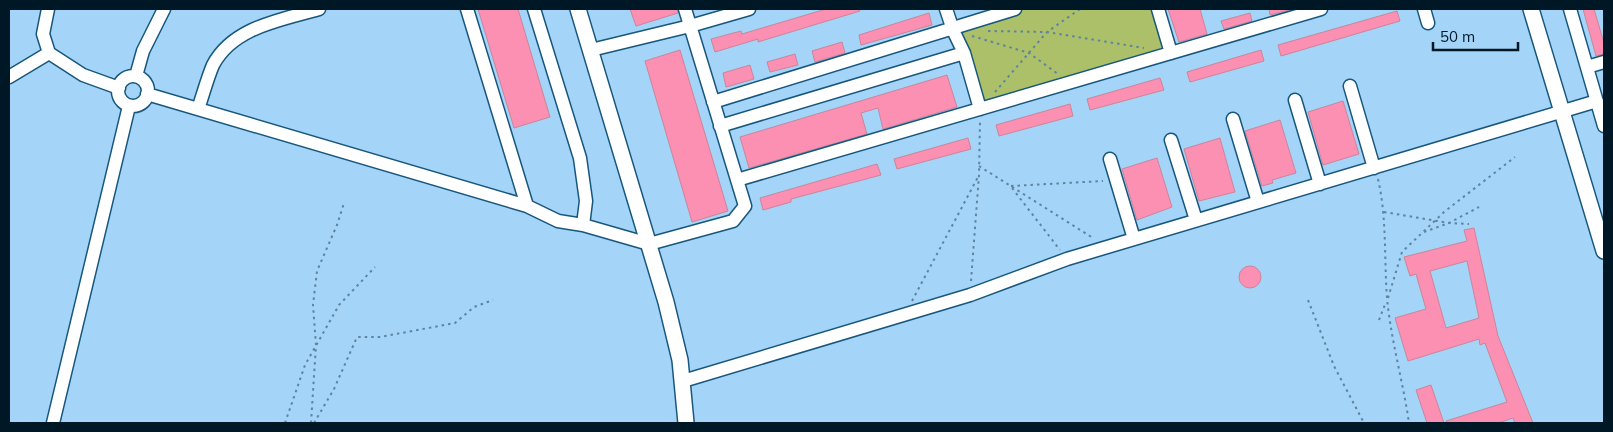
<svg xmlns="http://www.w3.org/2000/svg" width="1613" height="432" font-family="Mulish,sans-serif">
<rect width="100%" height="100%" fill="#a4d4f8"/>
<path fill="#abc068" d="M 1015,9 L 1152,9 L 1164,51 L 980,109 L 953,30 Z"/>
<path fill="#fc90b2" stroke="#ca8599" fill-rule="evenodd" d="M 478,9 L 518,9 L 550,117 L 514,128 Z
M 630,9 L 677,9 L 678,13 L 636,26 Z
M 826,9 L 859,9 L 860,11 L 758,42 L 758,39 L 715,52 L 711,39 L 741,31 L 742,34 Z
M 1168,9 L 1200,9 L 1207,34 L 1179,42 Z
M 1269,9 L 1293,9 L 1270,15 Z
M 1583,9 L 1594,9 L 1604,43 L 1604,54 L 1596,56 Z
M 1397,11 L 1400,21 L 1281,56 L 1278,45 Z
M 929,13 L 932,25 L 861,45 L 859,35 Z
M 1250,13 L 1252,21 L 1224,29 L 1221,21 Z
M 842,42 L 845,53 L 815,62 L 812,51 Z
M 680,50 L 728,211 L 692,222 L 645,61 Z
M 1261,50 L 1264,61 L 1190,82 L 1187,72 Z
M 795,54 L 798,65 L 770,72 L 767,62 Z
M 750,65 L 754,79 L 726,87 L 723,73 Z
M 947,75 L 957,107 L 883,129 L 878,108 L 861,113 L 867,134 L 749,168 L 740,137 Z
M 1160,78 L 1164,90 L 1090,110 L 1087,99 Z
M 1343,101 L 1359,154 L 1323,165 L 1308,112 Z
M 1070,104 L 1073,116 L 999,136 L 996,125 Z
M 1280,120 L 1296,173 L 1272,180 L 1273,183 L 1262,186 L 1245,131 Z
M 968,138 L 971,149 L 897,169 L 894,159 Z
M 1220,138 L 1235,192 L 1199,201 L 1184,149 Z
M 1157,158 L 1172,207 L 1137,220 L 1122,169 Z
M 877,164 L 881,175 L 791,199 L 791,202 L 763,210 L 760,198 Z
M 1474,228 L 1498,336 L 1533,423 L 1515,423 L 1513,418 L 1498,423 L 1447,423 L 1446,421 L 1507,402 L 1485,343 L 1480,345 L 1479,339 L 1408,361 L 1395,318 L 1426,309 L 1416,274 L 1410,276 L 1404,257 L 1467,241 L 1464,230 ZM 1467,261 L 1479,318 L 1446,328 L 1430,271 Z
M1239 277a11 11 0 1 1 22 0a11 11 0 1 1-22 0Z
M 1431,385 L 1444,423 L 1427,423 L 1416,390 Z"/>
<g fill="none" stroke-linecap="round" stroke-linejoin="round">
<g stroke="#17577d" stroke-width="15">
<path id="minor" d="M 48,9 L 43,34 L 49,53 L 83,75 L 119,88
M 467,9 L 527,206
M 534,9 L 580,158 L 586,201 L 583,225
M 946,9 L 953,30 L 964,53 L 980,109
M 1158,9 L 1171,53
M 1424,9 L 1428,23
M 1570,9 L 1604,126
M 591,50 L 690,26 L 749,9
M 1587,67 L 1604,62
M 136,76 L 143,51 L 164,9
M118 91a15 15 0 1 1 30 0a15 15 0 1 1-30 0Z
M 9,77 L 49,53
M 1350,86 L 1374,168
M 147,94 L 527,206 L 558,221 L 583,225 L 649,244 L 733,221 L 745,206 L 685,9
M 1295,100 L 1320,184
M 713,102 L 1015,9
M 198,109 C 203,95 207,79 213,65 C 233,27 281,20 319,9
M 1233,119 L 1258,202
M 720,126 L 964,53
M 1171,140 L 1196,220
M 1110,159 L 1134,239
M 737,180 L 1321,9
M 683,381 L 970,295 L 1067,259 L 1597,101
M 53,423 L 129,106"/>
</g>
<g stroke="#17577d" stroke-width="18">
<path id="tertiary" d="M 578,9 L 666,302 L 680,360 L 686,423
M 1531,9 L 1604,251"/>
</g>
<path stroke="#5e849f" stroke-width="2" stroke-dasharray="2.5 4" stroke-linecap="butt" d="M 988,31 L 1047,32 L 1144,48
M 972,36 L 1029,53 L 1058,74
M 995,92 L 1047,32 L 1080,9
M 979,166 L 1093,238
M 1378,179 C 1387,218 1384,258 1387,298 C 1391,341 1403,381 1409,423
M 1011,186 L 1103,181
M 1012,188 L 1060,250
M 1384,212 L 1449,223 L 1469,224
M 1424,232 L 1449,223 L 1479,207
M 971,281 L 979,175 L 980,121
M 1388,298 L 1402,252 L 1444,212 L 1515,157
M 1308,300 L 1334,366 L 1364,423
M 912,301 L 978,177
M 1379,320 L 1386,302
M 285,423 L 305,365 L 339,305 L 375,267
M 311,423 L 316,345 L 313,305 L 317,271 L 337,225 L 344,203
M 314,423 L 334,389 L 357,337 L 380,337 L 455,323 L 474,307 L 493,300"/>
<use href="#minor" stroke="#fff" stroke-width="12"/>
<use href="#tertiary" stroke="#fff" stroke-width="15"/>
</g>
<rect width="1613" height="432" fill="none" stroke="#001726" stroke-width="20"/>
<path d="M1433 42v8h85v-8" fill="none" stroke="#001726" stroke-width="2.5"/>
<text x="1440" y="42" font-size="15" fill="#001726" stroke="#a4d4f8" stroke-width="4" paint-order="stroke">50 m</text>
</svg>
